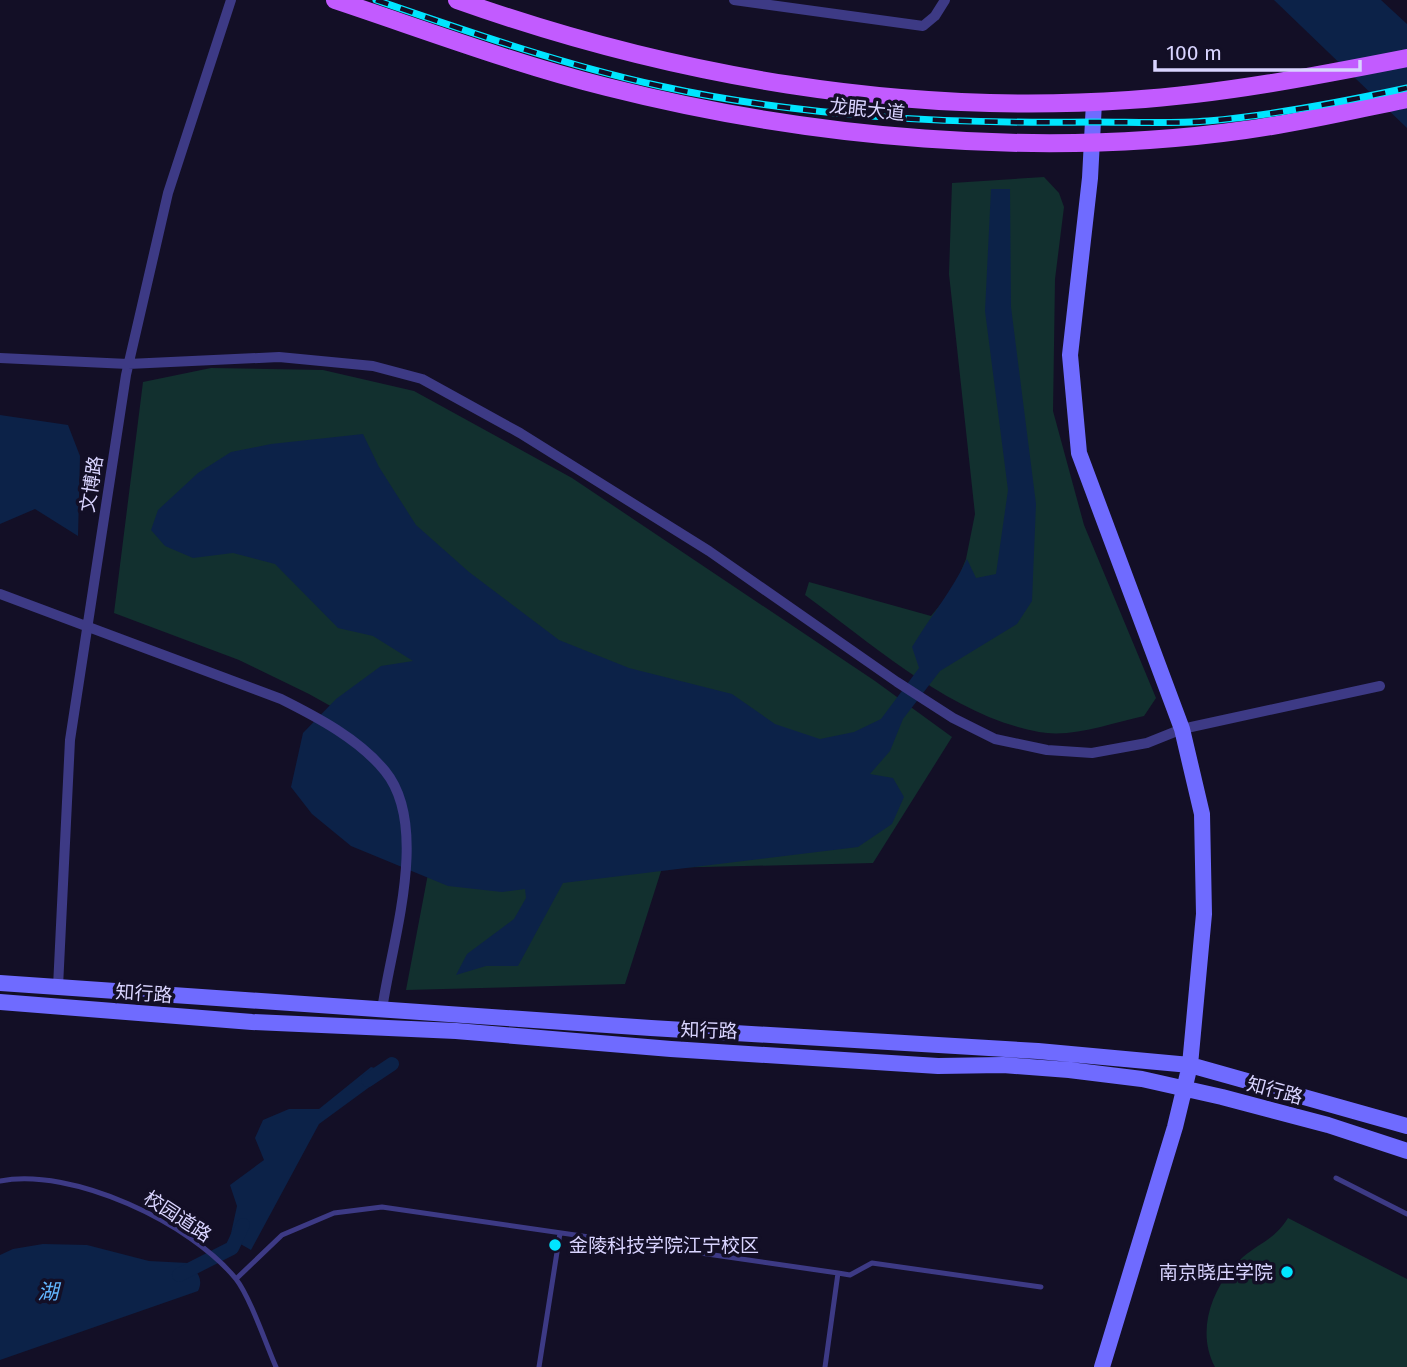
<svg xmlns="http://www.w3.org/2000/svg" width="1407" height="1367" font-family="'Fira Sans','Noto Sans SC',sans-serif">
<rect width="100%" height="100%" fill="#130f26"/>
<path fill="#12302f" d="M 1044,177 L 1059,193 L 1064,207 L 1055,279 L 1053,411 L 1084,525 L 1156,698 L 1144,716 C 1111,723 1073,738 1039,732 C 952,716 875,646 805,595 L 809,582 L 931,616 L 954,588 L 966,559 L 975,514 L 949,274 L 952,183 Z
M 211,368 L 323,370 L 414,391 L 572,478 L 875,681 L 952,737 L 873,863 L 662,868 L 625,984 L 406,990 L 438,821 L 370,728 L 309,694 L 239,660 L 114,613 L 143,382 Z
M 1288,1218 L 1407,1279 L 1407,1367 L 1215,1367 C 1195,1330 1213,1284 1243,1257 C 1261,1242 1275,1239 1288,1218 Z"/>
<path fill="#0c2248" d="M 1274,0 L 1381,0 L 1407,24 L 1407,128 Z
M 991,189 L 1010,189 L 1011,307 L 1036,504 L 1032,601 L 1017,624 L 940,671 L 903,719 L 890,751 L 870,774 L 893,778 L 904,797 L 892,824 L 858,847 L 563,883 L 518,966 L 486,966 L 456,975 L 467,954 L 514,919 L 526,898 L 525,889 L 502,892 L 448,886 L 351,846 L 312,814 L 291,787 L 303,733 L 336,699 L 381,666 L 413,661 L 373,636 L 338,628 L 275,564 L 233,553 L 193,558 L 165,546 L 151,530 L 158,510 L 198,473 L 231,452 L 271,444 L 363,434 L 379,467 L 416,525 L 469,572 L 559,640 L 629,668 L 732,694 L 775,724 L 820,739 L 854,732 L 881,719 L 919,668 L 912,647 C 930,617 952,591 967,559 L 976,578 L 996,574 L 1008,490 L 985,311 Z
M 0,415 L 68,425 L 80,456 L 78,536 L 35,509 L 0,524 Z
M 371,1067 L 390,1072 L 319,1124 L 251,1250 L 230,1238 L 237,1206 L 230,1185 L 264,1160 L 255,1138 L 263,1120 L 289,1109 L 319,1109 Z
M 43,1244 L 87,1245 L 149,1261 L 188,1263 C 197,1271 204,1279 198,1291 L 0,1360 L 0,1255 L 13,1249 Z"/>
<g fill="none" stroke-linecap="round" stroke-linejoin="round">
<path stroke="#0c2248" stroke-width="14" d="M 368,1080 L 392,1064
M 179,1275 L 232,1248 L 243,1225"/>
<path stroke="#3d3a85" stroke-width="5" d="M 1336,1178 L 1407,1214
M 0,1181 C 72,1167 191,1223 236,1279 C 250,1297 266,1344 276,1367
M 838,1273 L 850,1275 L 872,1263 L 1041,1287
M 236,1279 L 282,1235 L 334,1213 L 382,1207 L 838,1273 L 825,1367
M 539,1367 L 560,1233"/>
<path stroke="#3d3a85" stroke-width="10" d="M 734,0 L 923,26 L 935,16 L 945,0
M 0,358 L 128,364 L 279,357 L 373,366 L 422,379 L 520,433 L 709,551 L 897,682 L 953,718 L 995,739 L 1047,750 L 1092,753 L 1147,743 L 1182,729 L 1380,686
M 0,594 L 281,699 C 317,717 359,739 385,771 C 431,827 391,944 382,1010
M 58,987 L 70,740 L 126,375 L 168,193 L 231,0"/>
<path stroke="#6f6bff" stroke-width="16" d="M 1094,102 L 1090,178 L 1070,355 L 1079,453 L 1182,729 L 1202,814 L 1204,914 L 1190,1065 L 1175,1127 L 1102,1367
M 0,983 L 651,1028 L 1038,1051 L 1190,1065 L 1407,1126
M 0,1002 L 252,1022 L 456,1031 L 671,1049 L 938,1066 L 1003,1065 L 1069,1070 L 1142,1079 L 1222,1097 L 1328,1125 L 1407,1151"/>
<path stroke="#c25bff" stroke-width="18" d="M 335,0 C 425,30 515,64 607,87 C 808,138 1040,159 1245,130 C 1299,123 1353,110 1407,99
M 457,0 C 671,76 901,116 1129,100 C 1223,94 1315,76 1407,58"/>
<g stroke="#00e5ff" stroke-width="7">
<path id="rail" d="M 376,0 C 469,32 564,65 660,86 C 801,117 948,124 1092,122 C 1130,122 1170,124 1208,121 C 1275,115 1342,102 1407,88"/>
</g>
<use href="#rail" stroke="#130f26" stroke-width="4.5" stroke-dasharray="13" stroke-linecap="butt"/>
</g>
<g fill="#00e5ff" stroke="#130f26" stroke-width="2.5">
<circle cx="555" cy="1245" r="7"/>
<circle cx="1287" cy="1272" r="7"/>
</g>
<g text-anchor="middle" stroke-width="7" stroke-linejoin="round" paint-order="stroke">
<g font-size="19" fill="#d9d4ff" stroke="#130f26">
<text transform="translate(867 109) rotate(6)" y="7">龙眠大道</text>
<text transform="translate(91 484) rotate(-81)" y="7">文博路</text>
<text transform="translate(144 993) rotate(4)" y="7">知行路</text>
<text transform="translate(709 1030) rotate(2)" y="7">知行路</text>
<text transform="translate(1275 1090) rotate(15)" y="7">知行路</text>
<text transform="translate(178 1216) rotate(33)" y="7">校园道路</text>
</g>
<g font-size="19" fill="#d9d4ff" stroke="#130f26" text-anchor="start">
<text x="569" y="1252">金陵科技学院江宁校区</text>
<text x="1273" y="1279" text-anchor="end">南京晓庄学院</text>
</g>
<g font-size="21" font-style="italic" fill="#62b6ff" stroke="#130f26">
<text x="48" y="1299">湖</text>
</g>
</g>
<path d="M1155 60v10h205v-10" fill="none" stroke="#d9d4ff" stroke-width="3.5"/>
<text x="1166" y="60" font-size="21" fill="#d9d4ff" stroke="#130f26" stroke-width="5" paint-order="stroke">100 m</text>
</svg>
